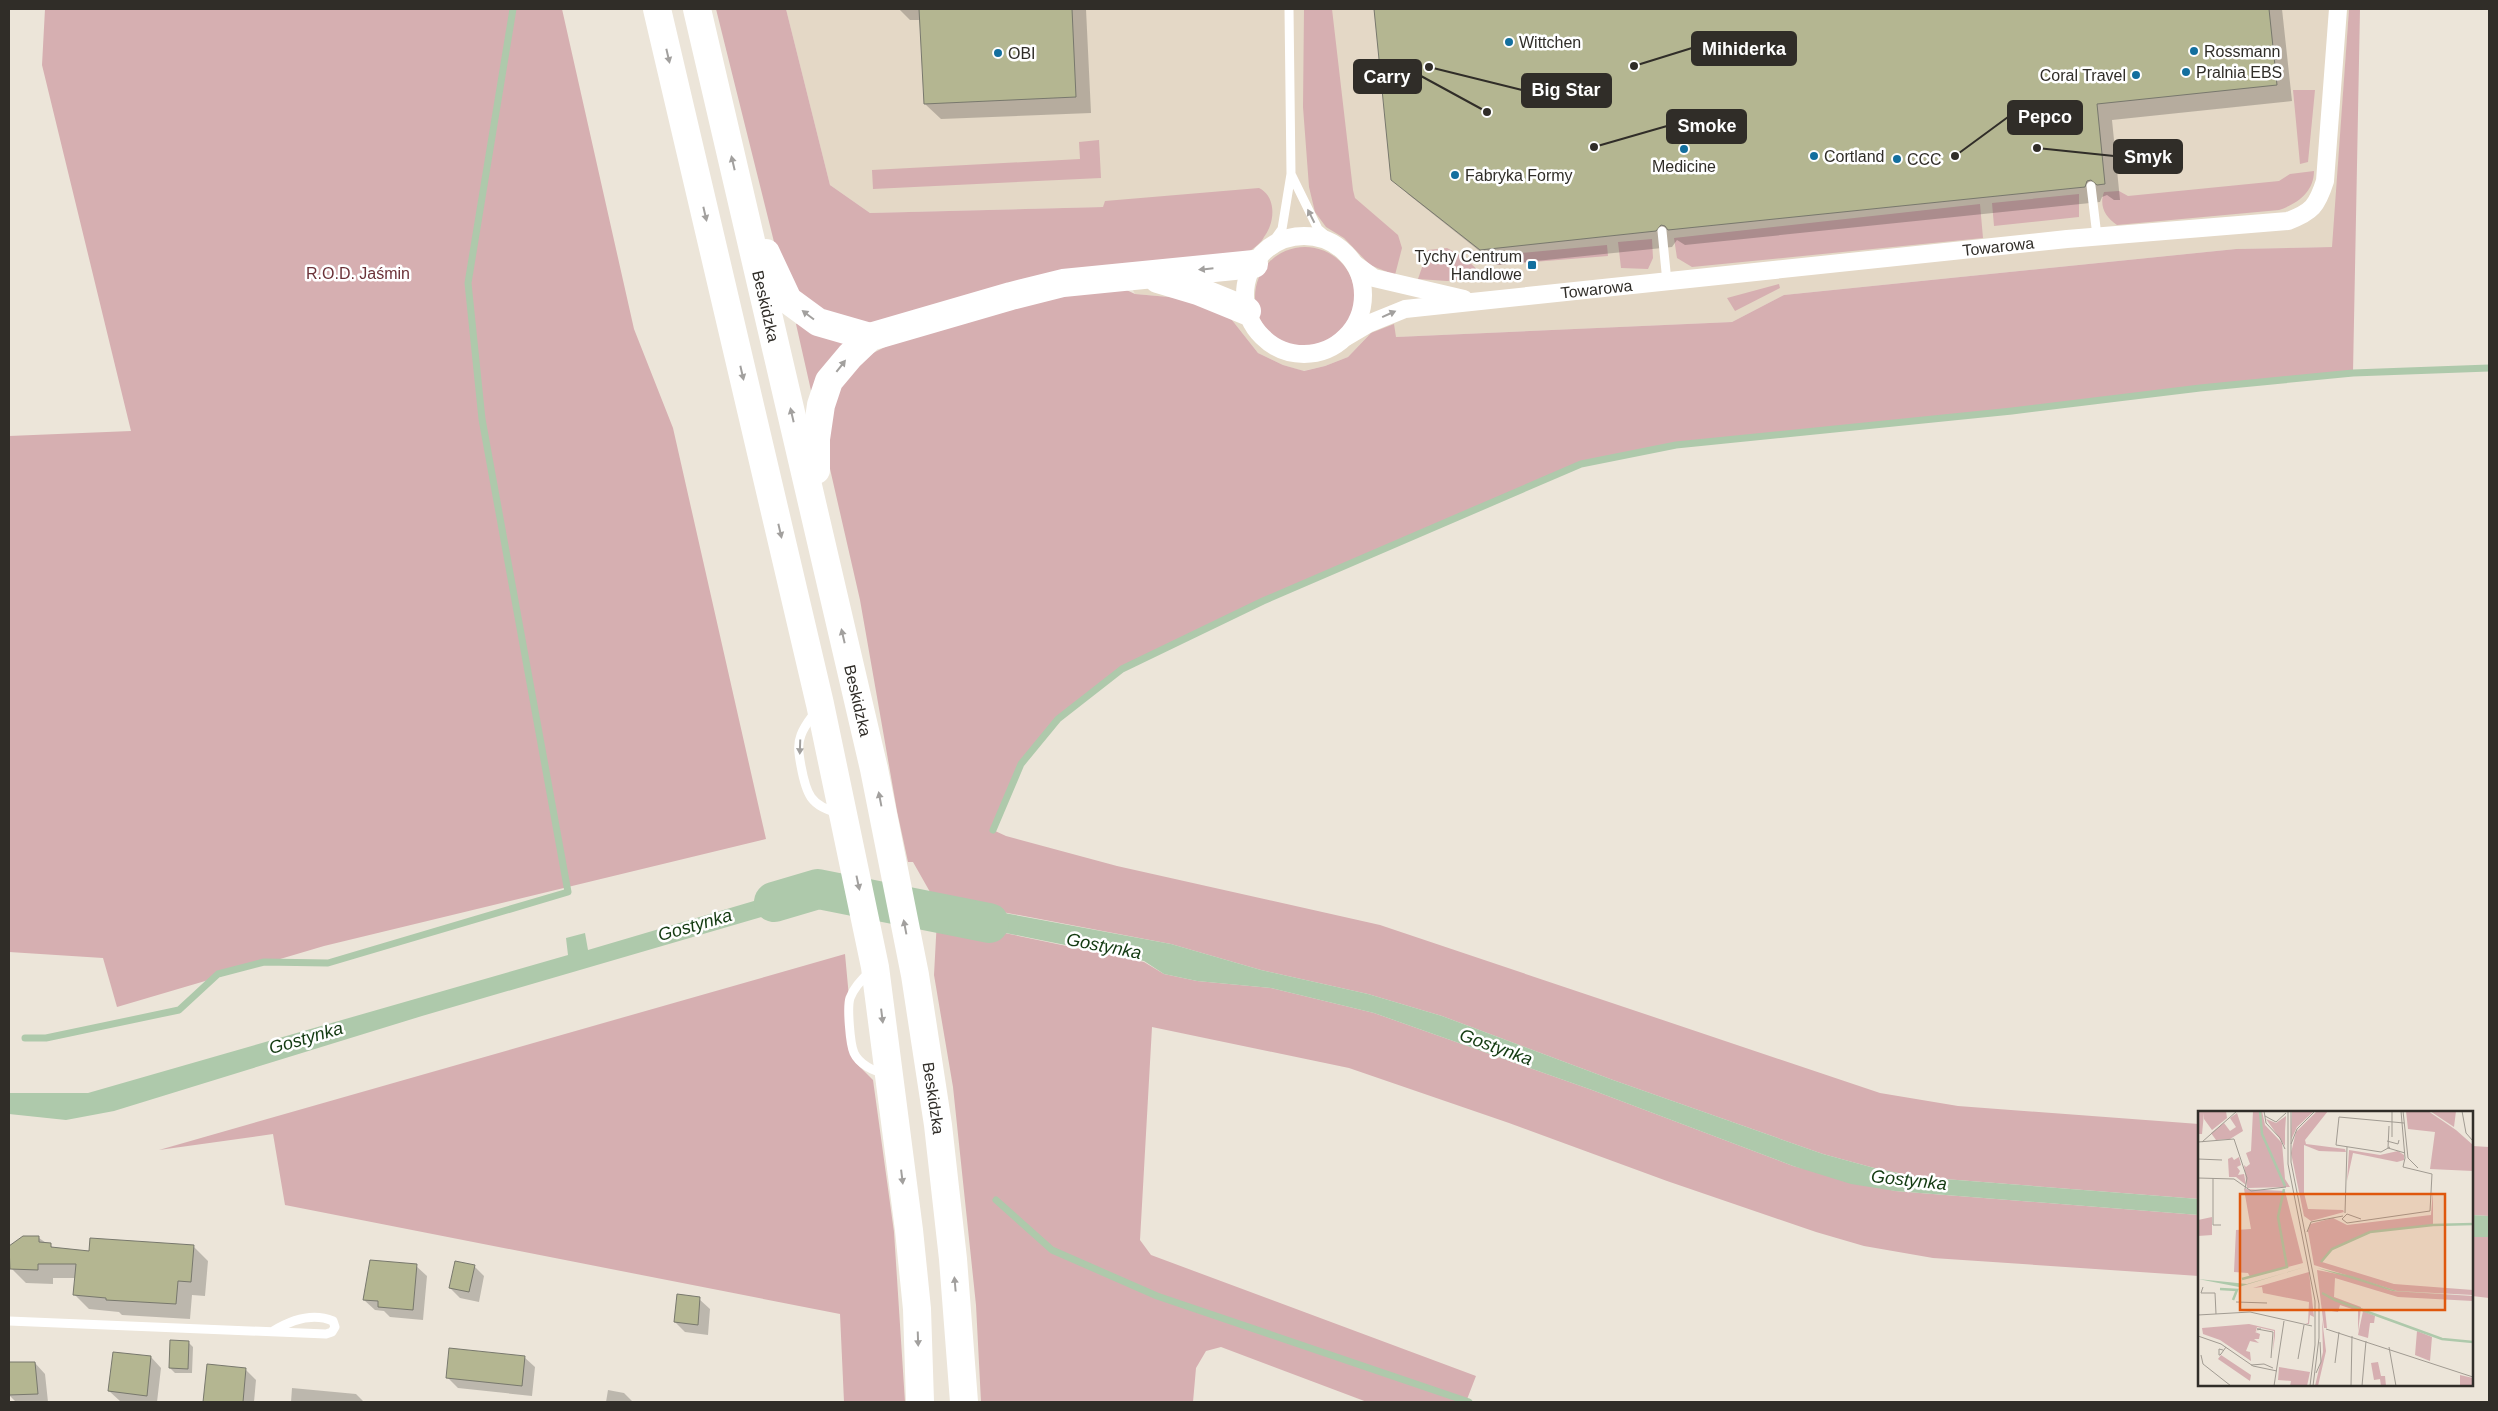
<svg xmlns="http://www.w3.org/2000/svg" width="2498" height="1411" font-family="Arial,sans-serif">
<rect width="100%" height="100%" fill="#ece5d9"/>
<path fill="#e4d8c6" d="M 786,9 L 2349,9 L 2333,247 L 2236,249 L 1784,295 L 1732,322 L 1396,337 L 1368,336 L 1348,357 L 1325,366 L 1303,371 L 1283,365 L 1258,353 L 1228,315 L 1180,298 L 1135,294 L 1107,240 L 1103,207 L 870,213 L 830,185 Z"/>
<path fill="#d6afb1" d="M 45,9 L 562,9 L 634,329 L 673,428 L 766,839 L 324,946 L 117,1007 L 103,958 L 9,952 L 9,436 L 131,431 L 42,65 Z
M 716,9 L 786,9 L 830,185 L 870,213 L 1103,207 L 1105,201 L 1259,188 C 1277,197 1275,223 1264,237 C 1261,243 1255,247 1250,251 L 866,325 L 848,324 L 800,300 L 776,250 Z
M 1304,9 L 1332,9 L 1353,190 L 1355,198 L 1398,235 L 1402,248 L 1395,275 L 1370,265 L 1344,238 L 1326,227 L 1315,212 L 1309,187 L 1303,107 Z
M 2349,9 L 2360,9 L 2353,373 L 1676,445 L 1581,464 L 1335,570 L 1122,669 L 1058,719 L 1021,764 L 993,830 L 1006,836 L 1117,866 L 1380,925 L 1880,1093 L 1958,1106 L 2199,1124 L 2199,1199 L 1919,1177 L 1878,1169 L 1823,1154 L 1613,1080 L 1442,1016 L 1368,994 L 1261,970 L 1171,944 L 934,899 L 913,862 L 908,862 L 897,811 L 860,600 L 825,447 L 824,427 L 842,380 L 871,354 L 887,346 L 1042,300 L 1120,287 L 1135,294 L 1180,298 L 1228,315 L 1258,353 L 1283,365 L 1304,371 L 1325,366 L 1348,357 L 1371,333 L 1394,324 L 1396,337 L 1732,322 L 1784,295 L 2236,249 L 2332,247 Z
M 2293,90 L 2315,90 L 2308,162 L 2300,164 Z
M 1099,140 L 1101,178 L 873,189 L 872,170 L 1080,159 L 1079,142 Z
M 2314,171 C 2314,192 2297,204 2279,210 L 2117,225 C 2105,217 2099,206 2104,192 L 2119,191 L 2128,196 L 2279,181 L 2290,174 Z
M 2079,194 L 2079,217 L 1994,226 L 1992,203 Z
M 1980,204 L 1983,238 L 1692,267 L 1677,258 L 1674,238 Z
M 1652,239 L 1653,258 L 1648,269 L 1621,268 L 1618,242 Z
M 1607,245 L 1608,256 L 1497,265 L 1489,256 Z
M1255 297a50 50 0 1 1 100 0a50 50 0 1 1-100 0Z
M 1447,248 L 1464,257 L 1485,277 L 1447,281 L 1418,279 L 1428,250 Z
M 1779,284 L 1780,288 L 1735,311 L 1727,298 Z
M 798,323 L 852,344 L 812,395 L 796,324 Z
M 937,919 L 1144,962 L 1164,974 L 1197,981 L 1271,988 L 1374,1013 L 1592,1090 L 1793,1166 L 1895,1191 L 2199,1215 L 2199,1276 L 1933,1258 L 1864,1246 L 1816,1232 L 1667,1181 L 1509,1123 L 1349,1068 L 1152,1027 L 1140,1240 L 1151,1255 L 1476,1376 L 1466,1402 L 1367,1402 L 1221,1347 L 1206,1351 L 1196,1368 L 1193,1402 L 981,1402 L 976,1305 L 953,1087 L 934,975 Z
M 845,954 L 855,1062 L 873,1080 L 894,1232 L 905,1402 L 844,1402 L 840,1314 L 285,1205 L 273,1134 L 159,1150 Z
M 2472,1146 L 2489,1147 L 2489,1216 L 2472,1215 Z
M 2472,1237 L 2489,1237 L 2489,1298 L 2472,1296 Z"/>
<path fill="#aec9ab" d="M 825,880 L 827,898 L 422,1016 L 114,1111 L 66,1120 L 9,1114 L 9,1093 L 88,1093 L 568,955 L 566,938 L 585,933 L 588,950 Z
M 934,900 L 1171,944 L 1261,970 L 1368,994 L 1442,1016 L 1613,1080 L 1823,1154 L 1878,1169 L 1919,1177 L 2199,1199 L 2199,1215 L 1895,1191 L 1851,1184 L 1793,1166 L 1592,1090 L 1374,1013 L 1271,988 L 1197,981 L 1164,974 L 1144,961 L 937,919 Z
M 2472,1215 L 2489,1216 L 2489,1237 L 2472,1237 Z"/>
<path fill="#0003" d="M 899,9 L 1086,9 L 1091,113 L 941,119 L 925,104 L 921,20 L 910,20 Z
M 1375,9 L 2282,9 L 2292,101 L 2112,120 L 2120,200 L 2114,200 L 2107,195 L 2102,197 L 2100,202 L 1685,245 L 1677,240 L 1672,247 L 1497,265 L 1409,195 L 1393,179 Z
M 23,1237 L 39,1238 L 55,1249 L 90,1252 L 193,1246 L 208,1261 L 205,1296 L 192,1295 L 190,1319 L 122,1315 L 119,1312 L 89,1309 L 74,1294 L 76,1278 L 53,1278 L 53,1284 L 26,1283 L 11,1268 L 9,1248 Z
M 416,1266 L 427,1276 L 423,1320 L 390,1317 L 384,1311 L 375,1310 L 364,1300 Z
M 474,1266 L 484,1276 L 479,1302 L 460,1298 L 450,1288 Z
M 699,1299 L 710,1309 L 708,1335 L 685,1332 L 675,1322 Z
M 188,1342 L 193,1347 L 192,1373 L 175,1373 L 170,1368 Z
M 151,1357 L 161,1368 L 157,1402 L 120,1401 L 109,1391 Z
M 524,1357 L 535,1367 L 532,1396 L 458,1388 L 448,1378 Z
M 35,1363 L 45,1374 L 48,1402 L 16,1402 L 9,1395 L 9,1364 Z
M 246,1370 L 256,1380 L 254,1402 L 205,1402 Z
M 292,1388 L 356,1394 L 364,1402 L 291,1402 Z
M 608,1390 L 624,1393 L 633,1402 L 606,1402 Z"/>
<g fill="none" stroke-linecap="round" stroke-linejoin="round">
<path stroke="#aec9ab" stroke-width="7" d="M 993,830 L 1021,764 L 1058,719 L 1122,669 L 1263,601 L 1581,464 L 1676,445 L 2012,411 L 2200,388 L 2353,373 L 2489,368
M 25,1038 L 46,1038 L 179,1010 L 218,974 L 264,962 L 328,963 L 568,892 L 482,419 L 468,283 L 513,9
M 996,1200 L 1052,1250 L 1157,1296 L 1469,1402"/>
<path stroke="#aec9ab" stroke-width="40" d="M 774,902 L 818,889 L 989,923"/>
</g>
<path fill="#b4b691" stroke="#78786d" d="M 919,9 L 1072,9 L 1076,97 L 924,104 Z
M 1374,9 L 2269,9 L 2277,85 L 2097,104 L 2105,184 L 2097,185 L 2091,180 L 2087,181 L 2085,187 L 1668,230 L 1665,226 L 1661,225 L 1656,231 L 1480,250 L 1391,180 Z
M 23,1236 L 39,1236 L 39,1242 L 51,1243 L 51,1247 L 89,1251 L 90,1238 L 194,1245 L 191,1282 L 178,1281 L 176,1304 L 106,1300 L 106,1298 L 73,1295 L 76,1264 L 38,1264 L 38,1270 L 10,1269 L 9,1246 Z
M 370,1260 L 417,1264 L 413,1310 L 378,1307 L 378,1301 L 363,1300 Z
M 455,1261 L 475,1265 L 469,1292 L 449,1288 Z
M 677,1294 L 700,1297 L 698,1325 L 674,1322 Z
M 170,1340 L 189,1341 L 188,1369 L 169,1368 Z
M 449,1348 L 525,1356 L 522,1386 L 446,1378 Z
M 113,1352 L 151,1356 L 147,1396 L 108,1391 Z
M 9,1362 L 35,1362 L 38,1394 L 9,1395 Z
M 207,1364 L 246,1368 L 243,1402 L 203,1402 Z"/>
<g fill="none" stroke-linecap="round" stroke-linejoin="round">
<path stroke="#fff" stroke-width="9" d="M 1291,174 L 1318,229 L 1342,249
M 2091,186 L 2097,236
M 1662,231 L 1667,282
M 1269,247 L 1282,229 L 1291,174 L 1289,9
M 816,711 C 811,718 804,726 801,735 C 797,745 799,755 801,766 C 806,793 810,807 840,813
M 871,971 C 863,978 854,987 850,998 C 847,1007 850,1044 854,1053 C 859,1064 874,1072 885,1073
M 9,1321 L 326,1334 L 332,1332 L 335,1327 L 333,1321 C 312,1312 291,1320 273,1331"/>
<g stroke="#fff" stroke-width="18">
<circle cx="1304" cy="295" r="59"/>
<path d="M 1356,265 L 1374,278 L 1464,299"/>
<path id="s1" d="M 1346,337 L 1368,324 L 1405,309 L 2067,239 L 2288,221 C 2312,212 2317,206 2325,181 L 2338,9"/>
</g>
<g stroke="#fff" stroke-width="28">
<path d="M 657,9 L 820,704 L 875,967 L 909,1230 L 917,1309 L 920,1402"/>
<path id="s2" d="M 697,9 L 874,769 L 915,975 L 938,1125 L 953,1259 L 964,1402"/>
<path d="M 766,253 L 788,300 L 818,322 L 870,337"/>
<path d="M 1158,279 L 1198,291 L 1247,311"/>
<path d="M 816,470 L 816,439 L 821,405 L 829,381 L 850,356 L 870,337 L 1011,296 L 1063,283 L 1254,264"/>
</g>
</g>
<defs><path id="oneway-solid" d="M-6-.8H1V-3.2L6.5 0L1 3.2V.8H-6Z" transform="scale(1.25)"/></defs>
<g fill="#a2a09e">
<use href="#oneway-solid" transform="translate(668 56) rotate(77)"/>
<use href="#oneway-solid" transform="translate(733 163) rotate(-103)"/>
<use href="#oneway-solid" transform="translate(705 214) rotate(77)"/>
<use href="#oneway-solid" transform="translate(1311 216) rotate(-117)"/>
<use href="#oneway-solid" transform="translate(1206 269) rotate(174)"/>
<use href="#oneway-solid" transform="translate(1389 314) rotate(-24)"/>
<use href="#oneway-solid" transform="translate(808 315) rotate(-143)"/>
<use href="#oneway-solid" transform="translate(841 366) rotate(-52)"/>
<use href="#oneway-solid" transform="translate(742 373) rotate(77)"/>
<use href="#oneway-solid" transform="translate(792 415) rotate(-103)"/>
<use href="#oneway-solid" transform="translate(780 531) rotate(77)"/>
<use href="#oneway-solid" transform="translate(843 636) rotate(-103)"/>
<use href="#oneway-solid" transform="translate(800 747) rotate(92)"/>
<use href="#oneway-solid" transform="translate(880 799) rotate(-101)"/>
<use href="#oneway-solid" transform="translate(858 883) rotate(78)"/>
<use href="#oneway-solid" transform="translate(905 927) rotate(-101)"/>
<use href="#oneway-solid" transform="translate(882 1016) rotate(83)"/>
<use href="#oneway-solid" transform="translate(902 1177) rotate(83)"/>
<use href="#oneway-solid" transform="translate(955 1284) rotate(-95)"/>
<use href="#oneway-solid" transform="translate(918 1339) rotate(88)"/>
</g>
<g fill="#136f9e" stroke="#fff" stroke-width="2">
<circle cx="1509" cy="42" r="5"/>
<circle cx="2194" cy="51" r="5"/>
<circle cx="998" cy="53" r="5"/>
<circle cx="2186" cy="72" r="5"/>
<circle cx="2136" cy="75" r="5"/>
<circle cx="1684" cy="149" r="5"/>
<circle cx="1814" cy="156" r="5"/>
<circle cx="1897" cy="159" r="5"/>
<circle cx="1455" cy="175" r="5"/>
<rect x="1527" y="260" width="10" height="10" rx="2.5"/>
</g>
<g text-anchor="middle" stroke-width="5" stroke-linejoin="round" paint-order="stroke">
<g font-size="16" fill="#302d28" stroke="#fff" text-anchor="start">
<text x="1519" y="48">Wittchen</text>
<text x="2204" y="57">Rossmann</text>
<text x="1008" y="59">OBI</text>
<text x="2196" y="78">Pralnia EBS</text>
<text x="2126" y="81" text-anchor="end">Coral Travel</text>
<text x="1824" y="162">Cortland</text>
<text x="1907" y="165">CCC</text>
<text x="1684" y="172" text-anchor="middle">Medicine</text>
<text x="1465" y="181">Fabryka Formy</text>
<text x="1522" y="262" text-anchor="end">Tychy Centrum<tspan x="1522" dy="18">Handlowe</tspan></text>
</g>
<g font-size="16" fill="#302d28" stroke="#fff">
<text dy="6" stroke="none"><textPath href="#s1" startOffset="662">Towarowa</textPath></text>
<text dy="6" stroke="none"><textPath href="#s1" startOffset="258">Towarowa</textPath></text>
<text dy="6" stroke="none"><textPath href="#s2" startOffset="305">Beskidzka</textPath></text>
<text dy="6" stroke="none"><textPath href="#s2" startOffset="710">Beskidzka</textPath></text>
<text dy="6" stroke="none"><textPath href="#s2" startOffset="1115">Beskidzka</textPath></text>
</g>
<g font-size="16" fill="#6b3238" stroke="#fff">
<text x="358" y="279">R.O.D. Jaśmin</text>
</g>
<g font-size="18" font-style="italic" fill="#143b12" stroke="#fff">
<text transform="translate(695 925) rotate(-16)" y="6">Gostynka</text>
<text transform="translate(1104 946) rotate(11)" y="6">Gostynka</text>
<text transform="translate(306 1038) rotate(-16)" y="6">Gostynka</text>
<text transform="translate(1496 1047) rotate(20)" y="6">Gostynka</text>
<text transform="translate(1909 1180) rotate(6)" y="6">Gostynka</text>
</g>
</g>
<g transform="translate(2198 1111)">
<rect width="275" height="275" fill="#ece5d9"/>
<path d="M 0,0 L 28,0 L 29,7 L 14,19 L 6,8 L 6,2 L 4,23 L 0,23 ZM 55,0 L 64,0 L 67,14 L 84,32 L 87,68 L 92,76 L 49,77 L 46,54 L 48,56 L 52,53 L 48,42 L 53,40 ZM 94,0 L 116,0 L 99,16 L 93,29 ZM 119,0 L 130,0 L 107,29 L 108,33 L 147,38 L 148,41 L 121,40 L 106,34 L 106,82 L 110,98 L 145,99 L 146,101 L 113,110 L 106,105 L 93,42 L 98,21 ZM 208,0 L 230,0 L 258,19 L 275,34 L 275,60 L 232,58 L 237,21 L 210,18 ZM 232,0 L 258,0 L 256,16 ZM 39,2 L 45,20 L 32,28 L 18,29 L 13,22 L 26,12 L 32,20 L 38,16 L 32,7 ZM 88,5 L 87,20 L 87,35 L 68,8 L 78,12 ZM 151,39 L 182,44 L 200,40 L 206,44 L 206,49 L 199,51 L 155,42 L 149,70 ZM 34,46 L 36,49 L 41,46 L 43,54 L 39,56 L 42,60 L 40,64 L 46,63 L 48,74 L 38,66 L 31,66 L 30,48 ZM 46,78 L 87,80 L 105,152 L 52,166 L 50,162 L 36,161 L 38,119 L 53,118 ZM 235,80 L 235,114 L 172,121 L 134,138 L 124,151 L 196,173 L 275,179 L 275,184 L 199,180 L 116,154 L 110,120 L 112,113 L 135,107 L 149,114 L 233,104 ZM 14,106 L 14,124 L 0,125 L 0,109 ZM 119,159 L 155,166 L 194,180 L 275,185 L 275,190 L 200,186 L 137,167 L 136,186 L 163,196 L 160,221 L 160,200 L 142,194 L 140,201 L 127,199 L 129,217 L 126,217 ZM 111,161 L 116,206 L 112,204 L 111,213 L 107,213 L 110,212 L 111,191 L 65,182 L 64,176 L 55,177 ZM 165,200 L 177,205 L 176,212 L 172,212 L 170,227 L 160,224 ZM 124,208 L 128,240 L 120,275 L 117,275 L 125,241 ZM 51,213 L 77,219 L 77,225 L 75,240 L 76,220 L 59,216 L 58,220 L 63,218 L 57,221 L 62,223 L 61,228 L 56,228 L 61,232 L 52,230 L 48,240 L 52,241 L 53,250 L 22,229 L 5,223 L 4,217 ZM 219,220 L 234,226 L 232,250 L 217,244 ZM 23,244 L 53,264 L 52,270 L 20,248 ZM 180,251 L 183,265 L 187,265 L 188,275 L 183,275 L 182,268 L 176,269 L 173,252 ZM 81,256 L 112,261 L 109,275 L 92,275 L 93,270 L 80,269 ZM 262,264 L 275,267 L 275,275 L 262,275 Z" fill="#d6afb1"/>
<path d="M 110,155 L 41,176 L 0,168 L 49,173 ZM 119,157 L 154,165 L 199,180 L 275,185 L 194,180 Z" fill="#aec9ab"/>
<path fill="none" stroke="#aec9ab" stroke-width="2.5" d="M 62,0 L 64,23 L 87,75M 123,151 L 134,138 L 172,121 L 235,114 L 275,113M 44,168 L 89,156 L 80,106 L 86,78M 22,178 L 39,179 L 35,189M 124,182 L 137,189 L 244,228 L 275,231"/>
<path fill="none" stroke="#a19b92" stroke-width="1" d="M 66,0 L 68,12 L 82,27 L 87,38M 90,0 L 90,53 L 117,190 L 117,234 L 112,275M 93,0 L 93,51 L 121,193 L 121,227 L 115,275M 194,0 L 194,26M 205,0 L 210,47 L 220,57M 264,0 L 268,22 L 275,30M 67,5 L 78,11 L 88,2M 189,30 L 200,33 L 201,29M 0,31 L 36,28 L 49,67 L 47,78M 4,31 L 39,0M 93,33 L 99,18 L 117,0M 192,36 L 183,41 L 138,34 L 141,6 L 206,12M 190,37 L 191,15M 190,37 L 207,42M 0,48 L 24,49M 0,67 L 36,68 L 53,80 L 88,76M 15,67 L 15,114 L 23,114M 147,102 L 149,36M 163,108 L 149,103 L 144,108 L 149,112 L 232,100 L 234,63 L 205,56 L 207,47 L 203,0M 109,121 L 113,111 L 145,105M 5,176 L 3,182 L 17,182 L 18,203M 38,191 L 69,192M 0,204 L 52,201 L 114,215M 63,218 L 59,218 L 75,221 L 73,247M 128,218 L 275,266M 0,225 L 23,233 L 55,255 L 79,260M 191,236 L 198,275M 25,239 L 21,238 L 21,244 L 22,244 L 23,243 L 28,236M 3,244 L 5,253 L 33,275M 100,248 L 106,214M 137,252 L 141,221M 53,254 L 66,253 L 75,257M 118,262 L 123,251 L 122,231M 76,275 L 86,210M 153,275 L 154,225M 164,275 L 168,230"/>
<path fill="#df570d" fill-opacity="0.15" stroke="#df570d" stroke-width="2.5" d="M 42,83 L 247,83 L 247,199 L 42,199 Z"/>
<rect width="275" height="275" fill="none" stroke="#302d28" stroke-width="2.5"/>
</g>
<path fill="none" stroke="#302d28" stroke-width="2" d="M1634 66L1692 48M1487 112L1421 76M1429 67L1522 90M1955 156L2008 117M1594 147L1667 126M2037 148L2114 156"/>
<g fill="#302d28" stroke="#fff" stroke-width="2">
<circle cx="1634" cy="66" r="5"/>
<circle cx="1487" cy="112" r="5"/>
<circle cx="1429" cy="67" r="5"/>
<circle cx="1955" cy="156" r="5"/>
<circle cx="1594" cy="147" r="5"/>
<circle cx="2037" cy="148" r="5"/>
</g>
<g fill="#302d28" stroke="#302d28" stroke-width="2">
<rect x="1692" y="32" width="104" height="33" rx="5"/>
<rect x="1354" y="60" width="67" height="33" rx="5"/>
<rect x="1522" y="74" width="89" height="33" rx="5"/>
<rect x="2008" y="101" width="74" height="33" rx="5"/>
<rect x="1667" y="110" width="79" height="33" rx="5"/>
<rect x="2114" y="140" width="68" height="33" rx="5"/>
</g>
<g font-size="18" text-anchor="middle" font-weight="bold" fill="#fff">
<text x="1744" y="55">Mihiderka</text>
<text x="1387" y="83">Carry</text>
<text x="1566" y="96">Big Star</text>
<text x="2045" y="123">Pepco</text>
<text x="1707" y="132">Smoke</text>
<text x="2148" y="163">Smyk</text>
</g>
<rect width="2498" height="1411" fill="none" stroke="#302d28" stroke-width="20"/>
</svg>
